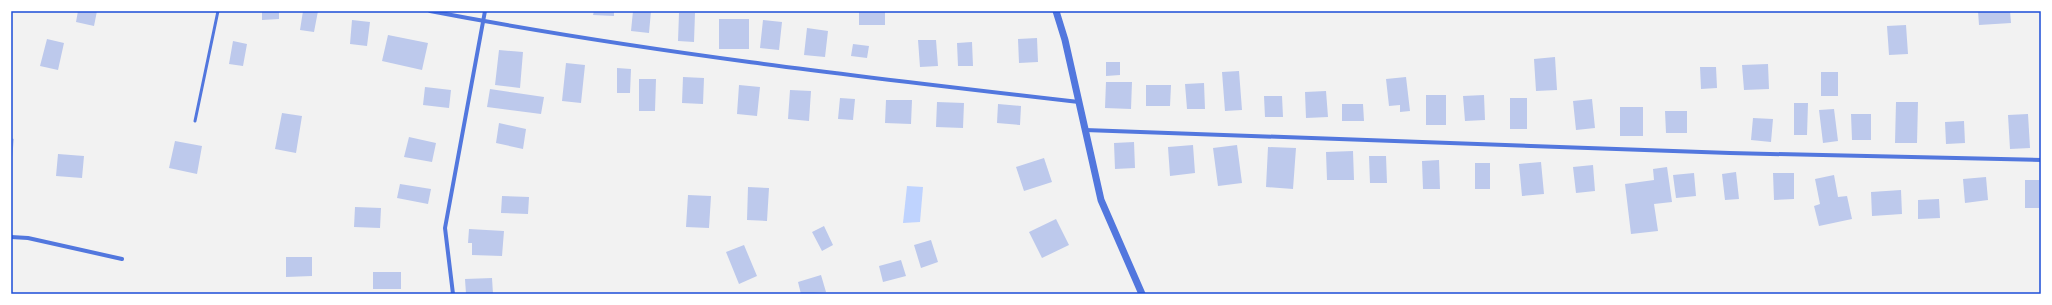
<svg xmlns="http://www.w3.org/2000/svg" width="2052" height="305" font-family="Montserrat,sans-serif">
<rect width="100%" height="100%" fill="#f2f2f2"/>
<path fill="#bfd3fe" d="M 907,186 L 923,187 L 920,222 L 903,223 Z"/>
<path fill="#bdc9ec" d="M 78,11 L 97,11 L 94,26 L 76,22 Z
M 262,11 L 279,11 L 279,19 L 262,20 Z
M 303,11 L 318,11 L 314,32 L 300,30 Z
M 594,11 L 614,11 L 614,16 L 593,15 Z
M 633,11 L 651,11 L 649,33 L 631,31 Z
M 859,11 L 885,11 L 885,25 L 859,25 Z
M 1978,11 L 2010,11 L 2011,23 L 1979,25 Z
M 679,13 L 695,13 L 694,42 L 678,41 Z
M 719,19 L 749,19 L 749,49 L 719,49 Z
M 352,20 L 370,22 L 367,46 L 350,44 Z
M 763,20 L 782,22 L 779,50 L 760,48 Z
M 1906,25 L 1908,54 L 1889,55 L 1887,26 Z
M 807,28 L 828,31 L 825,57 L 804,55 Z
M 388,35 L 428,43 L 422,70 L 382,61 Z
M 1037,38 L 1038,62 L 1019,63 L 1018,39 Z
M 47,39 L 64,43 L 58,70 L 40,66 Z
M 918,40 L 936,40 L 938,66 L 920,67 Z
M 233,41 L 247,44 L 243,66 L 229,64 Z
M 972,42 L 973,66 L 958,66 L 957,43 Z
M 853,44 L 869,46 L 867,58 L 851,56 Z
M 499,50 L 523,52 L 520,88 L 495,85 Z
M 1555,57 L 1557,90 L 1536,91 L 1534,59 Z
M 1106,62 L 1120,62 L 1120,75 L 1106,76 Z
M 566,63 L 585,65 L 581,103 L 562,101 Z
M 1768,64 L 1769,89 L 1744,90 L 1742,65 Z
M 1700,67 L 1716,67 L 1717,88 L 1701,89 Z
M 617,68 L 631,69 L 630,93 L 617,93 Z
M 1239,71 L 1242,110 L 1225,111 L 1222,72 Z
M 1821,72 L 1838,72 L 1838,96 L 1821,96 Z
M 683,77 L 704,78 L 703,104 L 682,103 Z
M 1406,77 L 1410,111 L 1400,112 L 1400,105 L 1389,106 L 1386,79 Z
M 639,79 L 656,79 L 655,111 L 639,111 Z
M 1106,82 L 1132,82 L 1131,109 L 1105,108 Z
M 1204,83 L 1205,109 L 1187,109 L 1185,84 Z
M 739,85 L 760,87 L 757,116 L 737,114 Z
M 1146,85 L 1171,85 L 1170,106 L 1146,106 Z
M 425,87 L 451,90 L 449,108 L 423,105 Z
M 490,89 L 544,97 L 541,114 L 487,107 Z
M 790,90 L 811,91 L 809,121 L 788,119 Z
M 1326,91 L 1328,117 L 1306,118 L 1305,92 Z
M 1426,95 L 1446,95 L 1446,125 L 1426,125 Z
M 1484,95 L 1485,120 L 1465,121 L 1463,96 Z
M 1264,96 L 1282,96 L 1283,117 L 1265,117 Z
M 840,98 L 855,99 L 853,120 L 838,119 Z
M 1510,98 L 1527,98 L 1527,129 L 1510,129 Z
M 1592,99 L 1595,128 L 1576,130 L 1573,101 Z
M 886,100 L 912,100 L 911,124 L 885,123 Z
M 937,102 L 964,103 L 963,128 L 936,127 Z
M 1896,102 L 1918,102 L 1917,143 L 1895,143 Z
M 1794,103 L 1808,103 L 1807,135 L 1794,135 Z
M 998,104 L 1021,106 L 1020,125 L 997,123 Z
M 1342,104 L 1363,104 L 1364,121 L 1342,121 Z
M 1620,107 L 1643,107 L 1643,136 L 1620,136 Z
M 1834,109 L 1838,141 L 1823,143 L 1819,110 Z
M 1665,111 L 1687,111 L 1687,133 L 1666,133 Z
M 282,113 L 302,116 L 296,153 L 275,149 Z
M 1851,114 L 1871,114 L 1871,140 L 1852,140 Z
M 2028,114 L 2030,148 L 2010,149 L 2008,115 Z
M 1753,118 L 1773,119 L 1771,142 L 1751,140 Z
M 1964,121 L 1965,143 L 1946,144 L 1945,122 Z
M 499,123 L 526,129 L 523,149 L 496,143 Z
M 409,137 L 436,143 L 432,162 L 404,157 Z
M 11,138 L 14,139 L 12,157 L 11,157 Z
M 175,141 L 202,146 L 197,174 L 169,168 Z
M 1134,142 L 1135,168 L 1115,169 L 1114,143 Z
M 1193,145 L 1195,173 L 1170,176 L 1168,147 Z
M 1237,145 L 1242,183 L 1218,186 L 1213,148 Z
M 1268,147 L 1296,148 L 1293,189 L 1266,187 Z
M 1353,151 L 1354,180 L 1327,180 L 1326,152 Z
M 58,154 L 84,156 L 82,178 L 56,176 Z
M 1369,156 L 1386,156 L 1387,183 L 1370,183 Z
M 1044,158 L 1052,182 L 1024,191 L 1016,167 Z
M 1439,160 L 1440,189 L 1423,189 L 1422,161 Z
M 1541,162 L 1544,194 L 1522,196 L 1519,164 Z
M 1475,163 L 1490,163 L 1490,189 L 1475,189 Z
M 1593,165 L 1595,191 L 1576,193 L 1573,167 Z
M 1667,167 L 1672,202 L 1654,204 L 1658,231 L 1631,234 L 1625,184 L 1654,180 L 1653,169 Z
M 1736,172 L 1739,199 L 1725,200 L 1722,174 Z
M 1694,173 L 1696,196 L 1676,198 L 1673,175 Z
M 1773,173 L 1794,173 L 1794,199 L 1774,200 Z
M 1834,175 L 1838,197 L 1847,196 L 1852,219 L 1819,226 L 1814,206 L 1820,204 L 1815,179 Z
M 1986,177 L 1988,200 L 1965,203 L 1963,179 Z
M 2025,180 L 2039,180 L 2039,208 L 2025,208 Z
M 400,184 L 431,189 L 428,204 L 397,198 Z
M 748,187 L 769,188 L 767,221 L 747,220 Z
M 1901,190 L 1902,214 L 1872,216 L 1871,192 Z
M 688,195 L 711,196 L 709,228 L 686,227 Z
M 502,196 L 529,197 L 528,214 L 501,213 Z
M 1939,199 L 1940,218 L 1918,219 L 1918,200 Z
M 355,207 L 381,208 L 380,228 L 354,227 Z
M 1056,219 L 1069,245 L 1042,258 L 1029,232 Z
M 824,226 L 833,245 L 822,251 L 812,232 Z
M 469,229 L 504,231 L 502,256 L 472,255 L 472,243 L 468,243 Z
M 931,240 L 938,262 L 921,268 L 914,245 Z
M 744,245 L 757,276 L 739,284 L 726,252 Z
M 286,257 L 312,257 L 312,276 L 286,277 Z
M 901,260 L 906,276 L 883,282 L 879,266 Z
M 373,272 L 401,272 L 401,289 L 373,289 Z
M 821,275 L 826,292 L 801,294 L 798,282 Z
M 492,278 L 493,294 L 466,294 L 465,279 Z"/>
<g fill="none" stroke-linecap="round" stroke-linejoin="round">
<path stroke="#5277de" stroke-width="3" d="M 195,121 L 218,11"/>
<path stroke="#5277de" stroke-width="4" d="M 430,11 C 644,52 862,77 1079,102
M 1085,130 L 1730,153 L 2041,160
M 11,237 L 28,238 L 122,259
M 453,294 L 445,228 L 485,11"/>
<path stroke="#5277de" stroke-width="7" d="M 1056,11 L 1065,40 L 1101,200 L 1142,294"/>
</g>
<rect width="2052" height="305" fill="none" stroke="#ffffff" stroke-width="24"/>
<rect x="12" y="12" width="2028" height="281" fill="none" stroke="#1d4ed8" stroke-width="1.5"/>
</svg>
